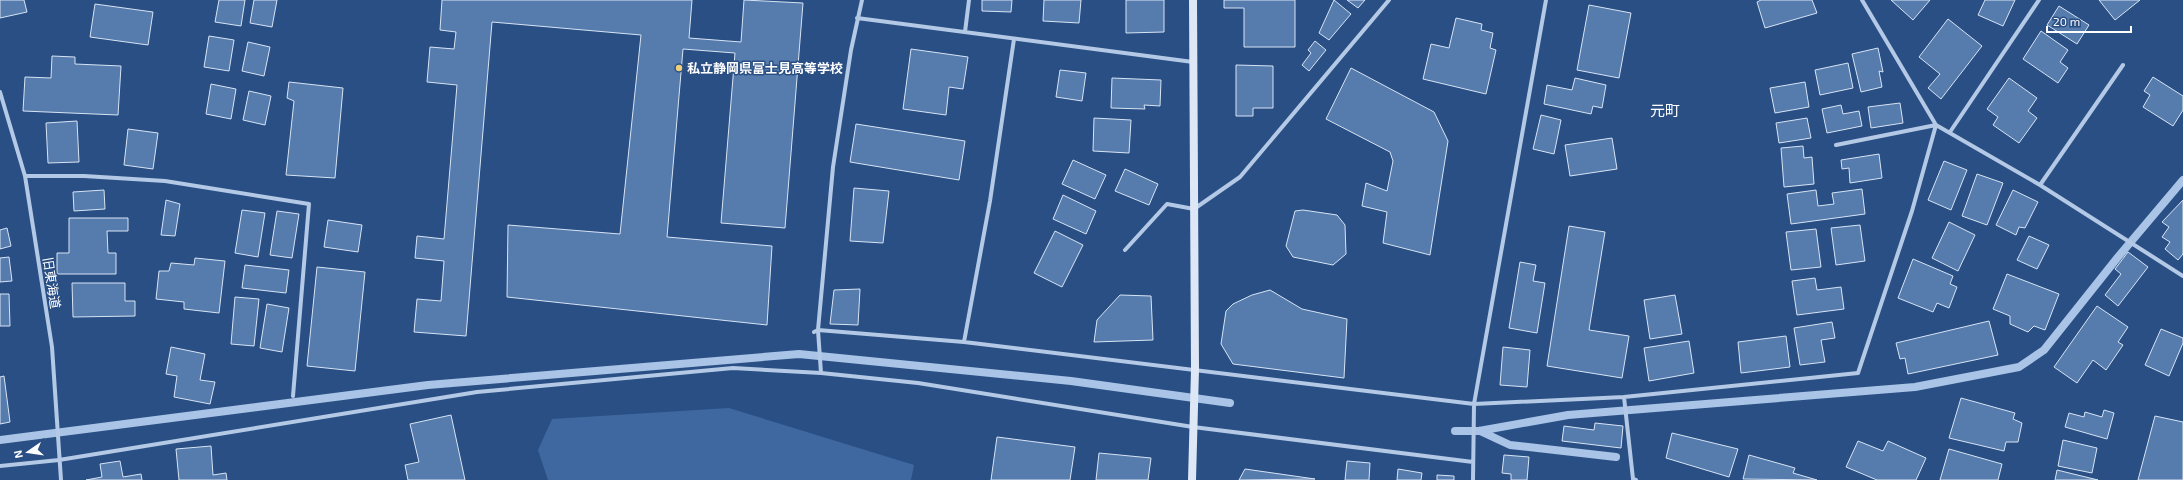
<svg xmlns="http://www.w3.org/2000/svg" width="2183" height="480" font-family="'Exo 2','Noto Sans JP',sans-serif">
<rect width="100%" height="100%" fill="#2a4f84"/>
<path fill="#3f68a0" d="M 729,408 L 914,465 L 911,480 L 548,480 L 538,450 L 552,419 Z"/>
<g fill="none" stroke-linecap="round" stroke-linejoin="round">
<path stroke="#a9c4e7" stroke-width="8" d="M 1455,431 L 1479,431 L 1568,415 L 1915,387 L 2019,367 L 2044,350 L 2118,257 L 2183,180
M 1480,431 L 1510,445 L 1616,457
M 0,440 L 428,385 L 799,354 L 1071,381 L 1230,403"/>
</g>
<path fill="#567bad" stroke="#d7e4f5" d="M 0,0 L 24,0 L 27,12 L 0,18 Z
M 219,0 L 245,0 L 241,26 L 215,22 Z
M 254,0 L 277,0 L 272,27 L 250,23 Z
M 442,0 L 692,0 L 689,38 L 741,42 L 744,0 L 803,3 L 785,228 L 721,223 L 735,53 L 683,49 L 667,237 L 772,246 L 767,325 L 507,297 L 508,225 L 620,234 L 641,35 L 492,22 L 466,336 L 414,332 L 417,299 L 441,301 L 444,261 L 415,258 L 417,236 L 444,239 L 457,85 L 427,82 L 430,47 L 454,49 L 456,32 L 440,30 Z
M 982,0 L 1012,0 L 1011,12 L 982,11 Z
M 1044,0 L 1081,0 L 1079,23 L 1043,21 Z
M 1126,0 L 1164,0 L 1164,32 L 1126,33 Z
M 1224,0 L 1295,0 L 1295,47 L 1244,47 L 1244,8 L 1224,8 Z
M 1334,0 L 1351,14 L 1329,40 L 1319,33 Z
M 1347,0 L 1365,0 L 1358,8 Z
M 1761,0 L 1812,0 L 1817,13 L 1765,28 L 1757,2 Z
M 1891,0 L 1930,0 L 1913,20 Z
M 1985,0 L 2015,0 L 2003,26 L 1978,15 Z
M 2099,0 L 2140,0 L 2115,20 Z
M 95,4 L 153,12 L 148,45 L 90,37 Z
M 1589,5 L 1631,13 L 1619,78 L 1577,70 Z
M 2059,6 L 2089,25 L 2077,44 L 2047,25 Z
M 1456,18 L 1482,24 L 1481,30 L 1493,33 L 1490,48 L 1496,50 L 1486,94 L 1423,79 L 1431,44 L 1449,48 Z
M 1948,19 L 1982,46 L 1941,99 L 1928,88 L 1940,74 L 1919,57 Z
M 2041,31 L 2068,50 L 2060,62 L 2068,68 L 2058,83 L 2023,59 Z
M 209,36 L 234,40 L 229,71 L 204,67 Z
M 1315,41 L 1326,50 L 1309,71 L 1302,65 L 1311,53 L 1308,50 Z
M 248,42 L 270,47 L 264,76 L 242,71 Z
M 1878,48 L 1883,72 L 1879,71 L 1882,87 L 1861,92 L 1852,54 Z
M 911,49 L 968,57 L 963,89 L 949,87 L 946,115 L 903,109 Z
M 52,56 L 75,57 L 75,64 L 121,66 L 118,115 L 23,111 L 25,77 L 51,78 Z
M 1848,63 L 1853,88 L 1820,95 L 1815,70 Z
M 1236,65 L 1273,66 L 1273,108 L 1253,108 L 1253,116 L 1236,116 Z
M 1351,68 L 1434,112 L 1448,141 L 1430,255 L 1383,243 L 1387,212 L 1362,206 L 1366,183 L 1387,191 L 1393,161 L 1390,152 L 1326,119 Z
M 1060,70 L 1086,73 L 1082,101 L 1056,97 Z
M 2153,77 L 2183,96 L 2183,110 L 2173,126 L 2143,107 L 2150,95 L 2144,91 Z
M 1112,78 L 1161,80 L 1160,106 L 1144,105 L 1145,109 L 1111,108 Z
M 1575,78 L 1606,85 L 1602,108 L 1593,106 L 1591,114 L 1544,104 L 1547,85 L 1572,90 Z
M 2009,78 L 2037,98 L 2028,111 L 2037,118 L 2019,143 L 1993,125 L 1998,117 L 1987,109 Z
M 289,82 L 343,88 L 335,178 L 286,175 L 294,101 L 287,98 Z
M 1805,82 L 1809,107 L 1775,113 L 1770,88 Z
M 211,84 L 236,89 L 231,119 L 206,114 Z
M 249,91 L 271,96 L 265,125 L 243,120 Z
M 1900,103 L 1903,123 L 1871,128 L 1868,107 Z
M 1841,105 L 1843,114 L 1859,111 L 1862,126 L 1827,133 L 1822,109 Z
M 1541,115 L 1561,120 L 1554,154 L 1533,149 Z
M 1094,118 L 1131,120 L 1129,153 L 1093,151 Z
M 1807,118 L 1811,138 L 1779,143 L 1776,123 Z
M 77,121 L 79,162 L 48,163 L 46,123 Z
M 856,124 L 965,141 L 959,180 L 850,162 Z
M 128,129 L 158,133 L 153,169 L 124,165 Z
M 1612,138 L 1617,169 L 1570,176 L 1565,145 Z
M 1803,146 L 1804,158 L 1812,157 L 1814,184 L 1784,187 L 1781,148 Z
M 1879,154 L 1882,178 L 1850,183 L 1849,168 L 1842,169 L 1841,160 Z
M 1073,160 L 1106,175 L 1095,199 L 1062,184 Z
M 1944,161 L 1967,170 L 1951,210 L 1928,200 Z
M 1125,169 L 1158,184 L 1149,205 L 1115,191 Z
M 1977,174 L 2003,183 L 1987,225 L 1962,216 Z
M 854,188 L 889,191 L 883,243 L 850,241 Z
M 1862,189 L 1865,214 L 1791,224 L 1787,194 L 1816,190 L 1818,206 L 1834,204 L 1832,193 Z
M 104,190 L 105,209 L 74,211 L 73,192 Z
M 2013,190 L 2038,202 L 2025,228 L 2019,227 L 2016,235 L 1996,225 Z
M 1063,195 L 1096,211 L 1086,234 L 1053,219 Z
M 166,200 L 180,204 L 175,236 L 161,235 Z
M 2183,200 L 2183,254 L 2178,260 L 2165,249 L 2170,242 L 2162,237 L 2169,227 L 2162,222 Z
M 242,210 L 265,213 L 258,257 L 235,253 Z
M 1303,210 L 1337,215 L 1345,225 L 1346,254 L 1333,265 L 1293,257 L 1286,246 L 1295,211 Z
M 277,211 L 299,214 L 292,258 L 270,255 Z
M 69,218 L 128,218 L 128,231 L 107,231 L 108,253 L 116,253 L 116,274 L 57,274 L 57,253 L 69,253 Z
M 328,220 L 362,225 L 358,252 L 324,247 Z
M 1949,222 L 1975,235 L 1958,271 L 1932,258 Z
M 1860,225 L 1865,261 L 1836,265 L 1831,228 Z
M 1569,226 L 1605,232 L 1589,330 L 1629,336 L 1622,378 L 1547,366 Z
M 7,228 L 11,246 L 0,249 L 0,230 Z
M 1816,229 L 1821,267 L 1791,270 L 1786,232 Z
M 1055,231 L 1083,245 L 1062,287 L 1034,273 Z
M 2029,236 L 2049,245 L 2037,269 L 2017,260 Z
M 2128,252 L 2148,267 L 2118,306 L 2105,295 L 2121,274 L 2115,269 Z
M 9,257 L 12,281 L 0,282 L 0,258 Z
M 195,258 L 225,261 L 219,313 L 184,309 L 184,302 L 156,299 L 159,271 L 169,271 L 171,263 L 194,265 Z
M 1913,259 L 1953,276 L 1950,284 L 1957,287 L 1949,308 L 1937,303 L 1933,312 L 1898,298 Z
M 1520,262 L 1536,265 L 1533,281 L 1545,283 L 1537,333 L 1509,328 Z
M 245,265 L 289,270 L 286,293 L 242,288 Z
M 317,267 L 365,272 L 355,371 L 307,366 Z
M 2007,274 L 2059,294 L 2045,330 L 2034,326 L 2028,332 L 2010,324 L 2010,316 L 1993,309 Z
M 1815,278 L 1817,290 L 1841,287 L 1844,309 L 1797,315 L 1792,281 Z
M 72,283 L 125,283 L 125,301 L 135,301 L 135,316 L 73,317 Z
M 860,289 L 858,325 L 830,324 L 834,290 Z
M 1270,290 L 1302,309 L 1347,319 L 1344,378 L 1233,364 L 1221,344 L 1226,311 L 1233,304 L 1252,295 Z
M 0,294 L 9,294 L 10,326 L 0,326 Z
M 1120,295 L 1151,296 L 1153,340 L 1094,342 L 1097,320 Z
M 1675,295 L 1682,334 L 1650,339 L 1644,300 Z
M 235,297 L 259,299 L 254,346 L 231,344 Z
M 267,304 L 289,308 L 282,352 L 260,348 Z
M 2097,306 L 2128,327 L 2118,342 L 2123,345 L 2106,370 L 2093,360 L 2077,383 L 2054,367 Z
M 1989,321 L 1998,355 L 1908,374 L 1905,358 L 1900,359 L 1896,343 Z
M 1832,322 L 1835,338 L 1821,340 L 1825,362 L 1800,365 L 1794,328 Z
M 2161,329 L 2183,338 L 2183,343 L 2169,376 L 2145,365 Z
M 1786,336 L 1790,367 L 1741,373 L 1738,342 Z
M 1689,341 L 1694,373 L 1649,381 L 1644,348 Z
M 171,347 L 205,354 L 200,380 L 215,382 L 210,404 L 174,397 L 177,376 L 166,374 Z
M 1503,347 L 1530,350 L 1527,387 L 1500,385 Z
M 4,376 L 10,422 L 0,424 L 0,377 Z
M 1961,398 L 2015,413 L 2013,419 L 2022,423 L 2018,442 L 2006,442 L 2004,451 L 1949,438 Z
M 2104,410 L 2114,413 L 2107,439 L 2065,427 L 2069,413 L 2084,417 L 2085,412 L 2102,417 Z
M 451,415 L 465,480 L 408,480 L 405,465 L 419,462 L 410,424 Z
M 2155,416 L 2183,422 L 2183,480 L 2138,480 Z
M 1595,423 L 1623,426 L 1621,448 L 1562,441 L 1564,426 L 1594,430 Z
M 1672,433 L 1738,449 L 1729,477 L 1666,458 Z
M 997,437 L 1075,447 L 1070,480 L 991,480 Z
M 2063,440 L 2097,448 L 2092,473 L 2058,466 Z
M 1858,441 L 1883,451 L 1888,441 L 1926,458 L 1916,480 L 1877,480 L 1846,467 Z
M 211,446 L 213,475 L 226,473 L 227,480 L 179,480 L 176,449 Z
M 1949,449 L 2002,464 L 1998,480 L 1940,480 Z
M 1099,453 L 1151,458 L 1148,480 L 1096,480 Z
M 1504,455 L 1529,457 L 1527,480 L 1511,480 L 1511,474 L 1502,473 Z
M 1749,455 L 1795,468 L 1793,473 L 1817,480 L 1743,479 Z
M 120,461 L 123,477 L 141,474 L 142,480 L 86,480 L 102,477 L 100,464 Z
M 1347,461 L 1370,463 L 1369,480 L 1345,480 Z
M 1245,469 L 1315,479 L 1239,480 Z
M 1398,469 L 1422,473 L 1421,480 L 1397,480 Z
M 2057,470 L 2098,480 L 2055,480 Z
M 1437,475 L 1454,476 L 1454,480 L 1437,480 Z"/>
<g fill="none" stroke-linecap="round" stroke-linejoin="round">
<path stroke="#b4c9e6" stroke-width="4" d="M 1862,0 L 1936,125 L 2040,185 L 2183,276
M 857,18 L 1193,62
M 965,32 L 969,0
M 0,92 L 25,176 L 52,347 L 61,480
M 1950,132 L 2039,0
M 25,176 L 84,176 L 165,181 L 309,204 L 293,396
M 2040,185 L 2123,65
M 1125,250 L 1167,204 L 1194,209 L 1240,177 L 1389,0
M 814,332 L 818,330 L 964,342 L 1474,404 L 1624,397 L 1858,373 L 1912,211 L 1936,125 L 1836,145
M 964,342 L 990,201 L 1014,39
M 821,373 L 818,330 L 833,167 L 851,50 L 862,0
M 1624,397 L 1633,479 L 1636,480
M 0,466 L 59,460 L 477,392 L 733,368 L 821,373 L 918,383 L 1193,427 L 1473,462
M 1473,480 L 1474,404 L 1546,0"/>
<path stroke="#dde7f6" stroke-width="8" d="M 1192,480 L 1195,370 L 1193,0"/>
</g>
<circle fill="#edcf7c" stroke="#2a4f84" stroke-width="1.5" cx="679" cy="68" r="4"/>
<g text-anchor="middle" stroke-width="3" stroke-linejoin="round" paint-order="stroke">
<g font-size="13" font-weight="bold" fill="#fff" stroke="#2a4f84" text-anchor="start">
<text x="687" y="73">私立静岡県富士見高等学校</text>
</g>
<g font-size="13" fill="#fff" stroke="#2a4f84">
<text transform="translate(52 283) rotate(81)" y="5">旧東海道</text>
</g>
<g font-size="15" fill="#fff" stroke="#2a4f84">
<text x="1665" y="116">元町</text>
</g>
</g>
<g transform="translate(28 452) rotate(257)" stroke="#2a4f84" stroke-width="3" paint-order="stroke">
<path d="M0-3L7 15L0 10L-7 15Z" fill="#ffffff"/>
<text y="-6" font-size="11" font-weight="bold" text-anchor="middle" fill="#ffffff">N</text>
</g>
<path d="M2047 26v6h84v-6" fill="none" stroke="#ffffff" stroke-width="2"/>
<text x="2053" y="26" font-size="12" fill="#ffffff" stroke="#2a4f84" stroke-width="3" paint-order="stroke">20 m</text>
</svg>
